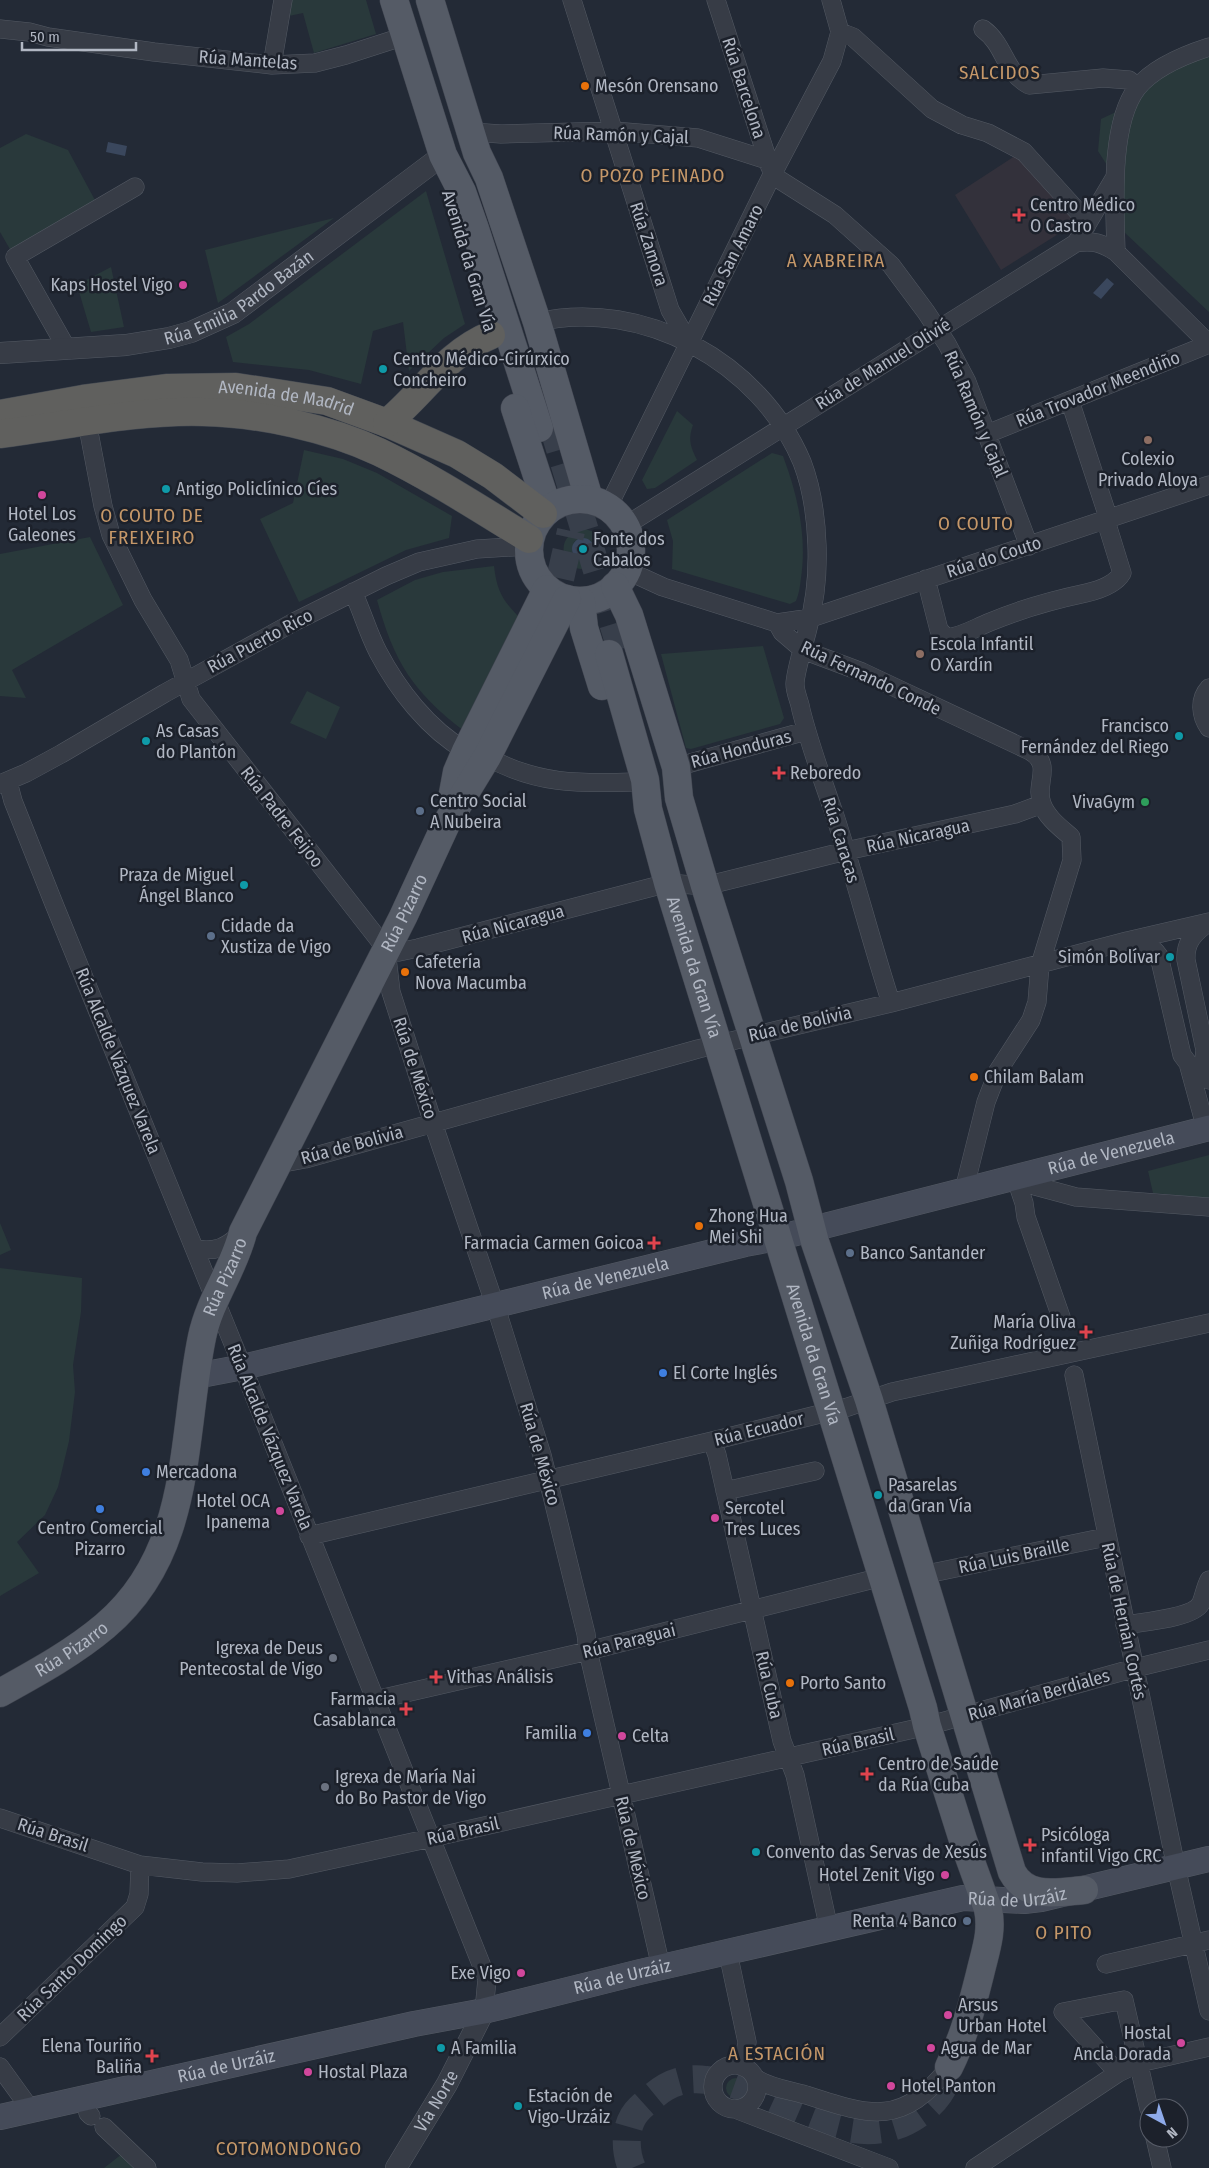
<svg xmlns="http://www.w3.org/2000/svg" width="1209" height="2168" font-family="'Fira Sans Condensed',sans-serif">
<rect width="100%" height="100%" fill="#232a36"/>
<path fill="#33313b" d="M 1018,154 L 1070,211 L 1072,219 L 1071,226 L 1001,270 L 955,195 Z"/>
<path fill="#29393b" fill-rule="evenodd" d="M 291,0 L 366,0 L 376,34 L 314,53 L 303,13 L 289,16 Z
M 1209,55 L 1209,312 L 1123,231 L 1110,170 L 1098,151 L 1101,119 L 1118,111 L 1161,75 Z
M 26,134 L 68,150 L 96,202 L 11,251 L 0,232 L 0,148 Z
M 426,191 L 465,324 L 444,338 L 409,371 L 403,322 L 373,331 L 361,384 L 309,370 L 233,362 L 226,337 L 249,324 Z
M 334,218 L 218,303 L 205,250 Z
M 111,267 L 124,327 L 91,332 L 77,285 Z
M 677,411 L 693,425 C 688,439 690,446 697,460 L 655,488 L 647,489 L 642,480 Z
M 304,450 L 343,459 L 377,473 L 452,516 L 449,538 L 406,550 L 299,602 L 260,519 L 293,503 Z
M 772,453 L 783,456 L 784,459 C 798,496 807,538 801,578 C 800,586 799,594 796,601 L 790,604 L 672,569 L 673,541 L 667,520 Z
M 582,529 C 628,533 585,593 566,558 C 559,544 568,532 582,529 ZM 581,538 L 591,541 L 593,548 L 583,560 L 576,558 L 572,552 L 574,542 Z
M 90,537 L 123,605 L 12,670 L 26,698 L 0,696 L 0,554 Z
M 494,566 C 497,592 503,601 521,619 L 464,731 C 413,692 394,662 377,600 L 415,580 L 443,572 Z
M 763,646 L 784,718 L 780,724 L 691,749 L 686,748 L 661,654 Z
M 307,691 L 340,707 L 326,739 L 290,723 Z
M 1209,1155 L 1209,1198 L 1153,1193 L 1148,1171 Z
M 0,1223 L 11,1250 L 0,1255 Z
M 0,1268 L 82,1278 L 81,1312 L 73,1365 L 75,1392 L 69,1441 L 58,1487 L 45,1515 L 17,1542 L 39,1573 L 0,1596 Z
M726 2088a10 10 0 1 1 20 0a10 10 0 1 1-20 0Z
M 122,2154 L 135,2168 L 104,2168 Z"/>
<path fill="#3a475d" d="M 108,142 L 127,146 L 125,156 L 106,152 Z
M 1107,278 L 1114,284 L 1101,299 L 1093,293 Z
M572 549a11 11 0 1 1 22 0a11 11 0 1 1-22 0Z"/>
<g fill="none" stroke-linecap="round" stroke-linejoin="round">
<path stroke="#383f4b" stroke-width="28" stroke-dasharray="28 14" stroke-linecap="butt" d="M 552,423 L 621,649
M 544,617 L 558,588 L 571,531"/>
<path stroke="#383f4b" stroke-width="28" stroke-dasharray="28 14" stroke-linecap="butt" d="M 632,2168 C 624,2149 624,2123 640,2108 C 648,2101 657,2092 666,2087 C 678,2080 693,2078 706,2080 C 717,2081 726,2081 736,2085 C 795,2105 860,2157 920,2113 C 937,2100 946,2088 949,2067"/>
<g stroke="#545a64" stroke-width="19">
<path id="minor" d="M 572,0 L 670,310 L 689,343
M 716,0 L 770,167
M 0,29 L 29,32 L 48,37 L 154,52 L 272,65 L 315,63 L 346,55 L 405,36
M 983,29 C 1006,46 1003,71 1029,85 L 1103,78 L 1129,80 L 1138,87
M 840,32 L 853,37 L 932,109 L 962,125 L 988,133 L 1024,152 L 1081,215 L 1087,225
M 272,65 L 283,0
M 471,132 L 501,134 L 614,131 L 698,138 L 767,160
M 772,175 L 835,215 L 891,265 L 926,312 L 947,344 L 967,382 L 1029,546
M 1076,243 C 1093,240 1102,243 1116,252 L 1209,344
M 1116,252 C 1115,207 1109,125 1137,88 C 1154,67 1184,55 1209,47
M 537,322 C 643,298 760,362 802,462 C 812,488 816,517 817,545 C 818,571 815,602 808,628 C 805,641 795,672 795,684 C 795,693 800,702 801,710 C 810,746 823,781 835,816 C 855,878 871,941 891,1003
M 67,349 L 15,257 L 135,187
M 1070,401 L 1108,517
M 87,422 L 103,506 L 111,535 L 143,600 L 179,660 L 191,699 L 386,949 L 391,992 L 433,1123 L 498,1314 L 542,1455 L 586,1634 L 588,1651 L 661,1967
M 987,434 L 1209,344
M 608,507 L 772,175 L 832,61 L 840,32 L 831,0
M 625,526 L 1076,243 L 1115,177
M 626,570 L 663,587 L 777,623 L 782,632 L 803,650 L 862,672 L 1030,751 C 1054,765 1034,783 1042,804 C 1047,818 1061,828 1071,837 L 1072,860 L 1040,965 L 1037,1002 L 1031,1020 L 998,1071 L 986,1102 L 964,1190
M 926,579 L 939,630 L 947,638 C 963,636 975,628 990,622 C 1021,609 1053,600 1086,593 C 1099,590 1115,585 1122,573 L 1105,518
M 353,592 C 362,611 368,633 378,652 C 398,690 428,729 466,751
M 777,623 L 811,618 L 1209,485
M 1209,688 C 1199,699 1200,715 1209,728
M 487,757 C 537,784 578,784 633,782
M 676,767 L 806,731
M 8,782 L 13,801 L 54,904 L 245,1373 L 487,1979 L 484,2011
M 0,784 L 26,773 L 61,754 L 165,693 L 294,622 L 386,576 L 419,562 L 477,549 L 528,546
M 1208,923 C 1194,933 1185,942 1186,960 L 1205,1050 L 1204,1059 L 1209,1080
M 1130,941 C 1143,943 1151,944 1159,956 L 1182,1055 L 1188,1063 L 1206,1129
M 386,949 L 399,952 L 418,948 L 668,883 L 705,886 L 846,851 L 1015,814 L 1042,804
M 278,1164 L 305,1159 L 698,1049 L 891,1003 L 1127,941 L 1209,922
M 1015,1176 L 1035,1186 L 1076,1197 L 1209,1207
M 1015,1176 L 1024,1203 L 1026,1217 L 1061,1317
M 195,1249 C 216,1252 225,1248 241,1234
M 1074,1375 L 1176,1867 L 1209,2011
M 712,1441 L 717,1455 L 782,1741 L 795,1775 L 829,1929
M 725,1491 L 815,1471
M 309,1536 L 712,1441 L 848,1407 L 892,1392 L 1209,1323
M 922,1575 L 1106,1537
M 1125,1625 C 1141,1622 1194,1618 1201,1603 C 1204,1596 1205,1588 1209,1580
M 375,1700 L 588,1651 L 882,1577
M 0,1818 L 140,1865 L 202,1872 L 237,1873 L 289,1869 L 431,1838 L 927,1726 L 1135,1668 L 1209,1650
M 728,1953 L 747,2042 L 743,2067
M 1106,1964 L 1209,1940
M 1063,2012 L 1124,2000 L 1149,2109
M 1063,2012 L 1118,2073
M 0,2037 L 135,1907 L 139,1894 L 140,1865
M713 2087a22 22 0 1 1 44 0a22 22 0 1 1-44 0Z
M 0,2067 L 26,2103 L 36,2109
M 755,2078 C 770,2088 789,2090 806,2095 C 871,2116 902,2127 949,2067
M 85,2099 L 88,2113 L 91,2116
M 735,2109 L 889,2168
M 104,2127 L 147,2168
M 1155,2138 L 1162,2168
M 975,2168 L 1118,2073 L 1139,2063 L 1209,2047"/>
</g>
<g stroke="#545a64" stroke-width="22">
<g id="tertiary">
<path id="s1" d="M 0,353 L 126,345 L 169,338 L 191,332 L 233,313 L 443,155"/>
<path id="s2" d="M 396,2168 L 447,2084 L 484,2011"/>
</g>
</g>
<g stroke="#545a64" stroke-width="26">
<g id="secondary">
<path id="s3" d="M 196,1376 L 243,1367 L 745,1244 L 777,1238 L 1209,1128"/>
<path id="s4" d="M 0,2117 L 414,2024 L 484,2011 L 640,1972 L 963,1898 L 1024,1901 L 1041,1899 L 1209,1859"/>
</g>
</g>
<g stroke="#404550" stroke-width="29">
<g id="primary">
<path d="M 394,0 L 443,155 L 462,192 L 475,229 L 539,428"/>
<path d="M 430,0 L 477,153 L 489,178 L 537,322 L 589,499"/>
<path d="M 515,408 L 548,509"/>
<circle cx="580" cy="550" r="51"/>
<path d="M 615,586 L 629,615 L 676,767 L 679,798 L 705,886 L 799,1181 L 815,1242 L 869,1400 L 1012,1872 C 1027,1900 1058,1892 1084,1890"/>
<path d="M 581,601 L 584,628 L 602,686"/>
<path id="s5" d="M 609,654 L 645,780 L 648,809 L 668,883 L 923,1708 L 927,1726 L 963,1840 L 988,1909 C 993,1932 985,1952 980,1974 C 972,2006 964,2037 949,2067"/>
<path d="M 452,799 L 457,772 L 466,751 L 547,589"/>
<path id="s6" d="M 0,1693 C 36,1673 73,1653 105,1626 C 193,1552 181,1439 202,1337 C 210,1299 234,1269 243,1232 L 403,917 L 446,824 L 487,757 L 567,599"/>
</g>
</g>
<g stroke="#414751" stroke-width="29">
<g id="trunk">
<path id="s7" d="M 0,414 L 83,399 L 168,388 L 236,387 L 327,401 L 387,423 L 457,454 L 493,476 L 543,514"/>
<path d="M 387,423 C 423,393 447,353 491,335"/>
<path d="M 0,434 C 66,426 136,410 203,412 C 259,413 328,428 379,452 C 431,477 480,509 529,539"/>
</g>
</g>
<use href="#minor" stroke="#373c46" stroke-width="18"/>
<use href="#tertiary" stroke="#373c46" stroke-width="21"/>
<use href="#secondary" stroke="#454b59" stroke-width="25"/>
<use href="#primary" stroke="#555b66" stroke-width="28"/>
<use href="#trunk" stroke="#60605e" stroke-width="28"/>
</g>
<g fill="#e8710a" stroke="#1c212b" stroke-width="2">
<circle cx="585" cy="86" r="5"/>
<circle cx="405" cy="972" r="5"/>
<circle cx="974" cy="1077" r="5"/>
<circle cx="699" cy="1226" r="5"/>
<circle cx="790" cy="1683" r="5"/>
</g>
<g fill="#e0444e" stroke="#1c212b" stroke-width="2">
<path d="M1016.5 207.5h5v5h5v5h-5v5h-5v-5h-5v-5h5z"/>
<path d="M776.5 765.5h5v5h5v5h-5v5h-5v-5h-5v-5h5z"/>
<path d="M651.5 1235.5h5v5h5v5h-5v5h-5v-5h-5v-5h5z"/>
<path d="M1083.5 1324.5h5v5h5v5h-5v5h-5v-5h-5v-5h5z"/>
<path d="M433.5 1669.5h5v5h5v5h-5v5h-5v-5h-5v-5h5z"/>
<path d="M403.5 1701.5h5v5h5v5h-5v5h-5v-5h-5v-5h5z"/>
<path d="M864.5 1766.5h5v5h5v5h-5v5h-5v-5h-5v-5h5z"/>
<path d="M1027.5 1837.5h5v5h5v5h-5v5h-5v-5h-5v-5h5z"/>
<path d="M149.5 2048.5h5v5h5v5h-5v5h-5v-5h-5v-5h5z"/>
</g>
<g fill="#d1479c" stroke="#1c212b" stroke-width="2">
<circle cx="183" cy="285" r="5"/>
<circle cx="42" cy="495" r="5"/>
<circle cx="280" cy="1511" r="5"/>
<circle cx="715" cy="1518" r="5"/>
<circle cx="622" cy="1736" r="5"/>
<circle cx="945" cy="1875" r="5"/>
<circle cx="521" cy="1973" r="5"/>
<circle cx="948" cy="2015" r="5"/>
<circle cx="1181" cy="2043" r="5"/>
<circle cx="931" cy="2048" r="5"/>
<circle cx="308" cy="2072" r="5"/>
<circle cx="891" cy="2086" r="5"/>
</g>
<g fill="#0f9aa8" stroke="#1c212b" stroke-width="2">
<circle cx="383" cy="369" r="5"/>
<circle cx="166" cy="489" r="5"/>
<circle cx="583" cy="549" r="5"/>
<circle cx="1179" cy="736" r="5"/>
<circle cx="146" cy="741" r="5"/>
<circle cx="244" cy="885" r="5"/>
<circle cx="1170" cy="957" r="5"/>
<circle cx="878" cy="1495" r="5"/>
<circle cx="756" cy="1852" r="5"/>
<circle cx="441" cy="2048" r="5"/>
<circle cx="518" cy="2106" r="5"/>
</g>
<g fill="#8d6e63" stroke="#1c212b" stroke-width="2">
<circle cx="1148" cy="440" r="5"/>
<circle cx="920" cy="654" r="5"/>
</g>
<circle fill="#2e9e5b" stroke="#1c212b" stroke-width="2" cx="1145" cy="802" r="5"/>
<g fill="#5c6f8a" stroke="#1c212b" stroke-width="2">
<circle cx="420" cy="811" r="5"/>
<circle cx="211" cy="936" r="5"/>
<circle cx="850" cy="1253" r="5"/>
<circle cx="967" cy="1921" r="5"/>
</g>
<g fill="#3f7fe0" stroke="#1c212b" stroke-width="2">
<circle cx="663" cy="1373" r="5"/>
<circle cx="146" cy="1472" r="5"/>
<circle cx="100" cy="1509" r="5"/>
<circle cx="587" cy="1733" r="5"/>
</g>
<g fill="#6b7280" stroke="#1c212b" stroke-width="2">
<circle cx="333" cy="1658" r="5"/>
<circle cx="325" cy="1787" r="5"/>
</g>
<g text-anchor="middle" stroke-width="5" stroke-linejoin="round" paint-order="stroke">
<g font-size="18" fill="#b1b7c3" stroke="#1c212b">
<text transform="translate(248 60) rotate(4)" y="6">Rúa Mantelas</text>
<text transform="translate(744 88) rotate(72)" y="6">Rúa Barcelona</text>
<text transform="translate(621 135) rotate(2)" y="6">Rúa Ramón y Cajal</text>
<text transform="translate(649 244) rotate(72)" y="6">Rúa Zamora</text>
<text transform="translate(733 255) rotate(-63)" y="6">Rúa San Amaro</text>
<text transform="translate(469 261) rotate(73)" y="6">Avenida da Gran Vía</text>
<text dy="6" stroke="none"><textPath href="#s1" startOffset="251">Rúa Emilia Pardo Bazán</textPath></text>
<text transform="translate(883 364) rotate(-32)" y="6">Rúa de Manuel Olivié</text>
<text transform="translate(1098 389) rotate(-22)" y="6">Rúa Trovador Meendiño</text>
<text dy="6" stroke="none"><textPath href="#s7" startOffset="289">Avenida de Madrid</textPath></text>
<text transform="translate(976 414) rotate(67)" y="6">Rúa Ramón y Cajal</text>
<text transform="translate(994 557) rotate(-18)" y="6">Rúa do Couto</text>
<text transform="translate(260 641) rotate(-28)" y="6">Rúa Puerto Rico</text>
<text transform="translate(871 678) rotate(25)" y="6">Rúa Fernando Conde</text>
<text transform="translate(741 749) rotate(-15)" y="6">Rúa Honduras</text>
<text transform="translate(282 817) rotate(52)" y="6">Rúa Padre Feijoo</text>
<text transform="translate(918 836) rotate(-12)" y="6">Rúa Nicaragua</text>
<text transform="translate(841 840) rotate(73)" y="6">Rúa Caracas</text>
<text dy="6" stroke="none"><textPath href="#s6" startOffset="908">Rúa Pizarro</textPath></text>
<text transform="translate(513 924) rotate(-15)" y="6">Rúa Nicaragua</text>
<text dy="6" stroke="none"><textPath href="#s5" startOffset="325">Avenida da Gran Vía</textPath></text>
<text transform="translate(800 1024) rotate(-13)" y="6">Rúa de Bolivia</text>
<text transform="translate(118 1061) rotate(68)" y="6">Rúa Alcalde Vázquez Varela</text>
<text transform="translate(415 1068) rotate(72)" y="6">Rúa de México</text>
<text transform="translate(352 1145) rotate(-15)" y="6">Rúa de Bolivia</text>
<text dy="6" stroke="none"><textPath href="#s3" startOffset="942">Rúa de Venezuela</textPath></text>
<text dy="6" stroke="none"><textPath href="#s6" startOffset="502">Rúa Pizarro</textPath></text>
<text dy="6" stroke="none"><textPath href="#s3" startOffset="421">Rúa de Venezuela</textPath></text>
<text dy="6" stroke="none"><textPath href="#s5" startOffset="730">Avenida da Gran Vía</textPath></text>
<text transform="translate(759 1429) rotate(-14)" y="6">Rúa Ecuador</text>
<text transform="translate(270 1437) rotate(68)" y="6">Rúa Alcalde Vázquez Varela</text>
<text transform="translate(540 1454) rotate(74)" y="6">Rúa de México</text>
<text transform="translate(1014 1556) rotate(-12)" y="6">Rúa Luis Braille</text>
<text transform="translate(1124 1621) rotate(78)" y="6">Rúa de Hernán Cortés</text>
<text transform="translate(629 1641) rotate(-14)" y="6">Rúa Paraguai</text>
<text dy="6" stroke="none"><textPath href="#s6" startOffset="84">Rúa Pizarro</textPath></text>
<text transform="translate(769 1685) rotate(77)" y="6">Rúa Cuba</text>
<text transform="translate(1039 1695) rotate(-16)" y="6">Rúa María Berdiales</text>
<text transform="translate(858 1742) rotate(-13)" y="6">Rúa Brasil</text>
<text transform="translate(463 1831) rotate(-13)" y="6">Rúa Brasil</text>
<text transform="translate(53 1835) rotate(18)" y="6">Rúa Brasil</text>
<text transform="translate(633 1848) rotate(77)" y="6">Rúa de México</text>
<text dy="6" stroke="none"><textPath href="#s4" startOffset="1042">Rúa de Urzáiz</textPath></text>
<text transform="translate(72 1968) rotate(-44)" y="6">Rúa Santo Domingo</text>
<text dy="6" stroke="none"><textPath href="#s4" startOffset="638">Rúa de Urzáiz</textPath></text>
<text dy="6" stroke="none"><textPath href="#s4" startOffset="232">Rúa de Urzáiz</textPath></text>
<text dy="6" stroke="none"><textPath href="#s2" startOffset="78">Vía Norte</textPath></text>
</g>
<g font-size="18" fill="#b1b7c3" stroke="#1c212b" text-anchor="start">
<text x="595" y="92">Mesón Orensano</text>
<text x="1030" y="211">Centro Médico<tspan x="1030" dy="21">O Castro</tspan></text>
<text x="173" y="291" text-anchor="end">Kaps Hostel Vigo</text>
<text x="393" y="365">Centro Médico-Cirúrxico<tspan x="393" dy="21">Concheiro</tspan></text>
<text x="1148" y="465" text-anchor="middle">Colexio<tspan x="1148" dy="21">Privado Aloya</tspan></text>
<text x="176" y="495">Antigo Policlínico Cíes</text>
<text x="42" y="520" text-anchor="middle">Hotel Los<tspan x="42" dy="21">Galeones</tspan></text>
<text x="593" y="545">Fonte dos<tspan x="593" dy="21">Cabalos</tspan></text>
<text x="930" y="650">Escola Infantil<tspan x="930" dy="21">O Xardín</tspan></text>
<text x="1169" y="732" text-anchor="end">Francisco<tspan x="1169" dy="21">Fernández del Riego</tspan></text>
<text x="156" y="737">As Casas<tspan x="156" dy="21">do Plantón</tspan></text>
<text x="790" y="779">Reboredo</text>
<text x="430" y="807">Centro Social<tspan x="430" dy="21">A Nubeira</tspan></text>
<text x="1135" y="808" text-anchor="end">VivaGym</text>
<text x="234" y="881" text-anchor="end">Praza de Miguel<tspan x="234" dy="21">Ángel Blanco</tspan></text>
<text x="221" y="932">Cidade da<tspan x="221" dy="21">Xustiza de Vigo</tspan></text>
<text x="1160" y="963" text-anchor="end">Simón Bolívar</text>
<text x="415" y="968">Cafetería<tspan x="415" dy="21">Nova Macumba</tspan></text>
<text x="984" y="1083">Chilam Balam</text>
<text x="709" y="1222">Zhong Hua<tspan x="709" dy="21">Mei Shi</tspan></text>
<text x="644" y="1249" text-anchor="end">Farmacia Carmen Goicoa</text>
<text x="860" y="1259">Banco Santander</text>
<text x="1076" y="1328" text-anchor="end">María Oliva<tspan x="1076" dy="21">Zuñiga Rodríguez</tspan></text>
<text x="673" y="1379">El Corte Inglés</text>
<text x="156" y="1478">Mercadona</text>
<text x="888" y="1491">Pasarelas<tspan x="888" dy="21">da Gran Vía</tspan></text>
<text x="270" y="1507" text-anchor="end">Hotel OCA<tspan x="270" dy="21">Ipanema</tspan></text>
<text x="725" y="1514">Sercotel<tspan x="725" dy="21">Tres Luces</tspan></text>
<text x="100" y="1534" text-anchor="middle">Centro Comercial<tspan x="100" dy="21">Pizarro</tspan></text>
<text x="323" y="1654" text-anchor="end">Igrexa de Deus<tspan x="323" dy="21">Pentecostal de Vigo</tspan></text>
<text x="447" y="1683">Vithas Análisis</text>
<text x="800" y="1689">Porto Santo</text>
<text x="396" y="1705" text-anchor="end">Farmacia<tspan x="396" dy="21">Casablanca</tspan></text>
<text x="577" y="1739" text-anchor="end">Familia</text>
<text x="632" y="1742">Celta</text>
<text x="878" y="1770">Centro de Saúde<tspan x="878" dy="21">da Rúa Cuba</tspan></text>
<text x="335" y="1783">Igrexa de María Nai<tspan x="335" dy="21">do Bo Pastor de Vigo</tspan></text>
<text x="1041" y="1841">Psicóloga<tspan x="1041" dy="21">infantil Vigo CRC</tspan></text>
<text x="766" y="1858">Convento das Servas de Xesús</text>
<text x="935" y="1881" text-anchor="end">Hotel Zenit Vigo</text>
<text x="957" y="1927" text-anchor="end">Renta 4 Banco</text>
<text x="511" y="1979" text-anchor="end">Exe Vigo</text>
<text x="958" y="2011">Arsus<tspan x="958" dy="21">Urban Hotel</tspan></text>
<text x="1171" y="2039" text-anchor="end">Hostal<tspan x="1171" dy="21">Ancla Dorada</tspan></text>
<text x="142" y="2052" text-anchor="end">Elena Touriño<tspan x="142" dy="21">Baliña</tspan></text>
<text x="451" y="2054">A Familia</text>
<text x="941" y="2054">Agua de Mar</text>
<text x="318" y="2078">Hostal Plaza</text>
<text x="901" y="2092">Hotel Panton</text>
<text x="528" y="2102">Estación de<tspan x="528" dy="21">Vigo-Urzáiz</tspan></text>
</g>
<g font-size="19" letter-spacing="1" fill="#c69869" stroke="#1c212b">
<text x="1000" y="79">SALCIDOS</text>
<text x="653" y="182">O POZO PEINADO</text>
<text x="836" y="267">A XABREIRA</text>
<text x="152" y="522">O COUTO DE<tspan x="152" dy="22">FREIXEIRO</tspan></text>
<text x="976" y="530">O COUTO</text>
<text x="1064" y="1939">O PITO</text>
<text x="777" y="2060">A ESTACIÓN</text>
<text x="289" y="2155">COTOMONDONGO</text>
</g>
</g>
<g transform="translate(1164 2123) rotate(140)"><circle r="24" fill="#1c212b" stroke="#585d68"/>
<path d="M0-4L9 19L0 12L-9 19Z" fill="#8fabea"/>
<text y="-8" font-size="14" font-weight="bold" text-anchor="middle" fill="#b1b7c3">N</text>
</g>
<path d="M22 42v8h114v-8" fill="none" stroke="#b1b7c3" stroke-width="2.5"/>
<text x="30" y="42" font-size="15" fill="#b1b7c3" stroke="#1c212b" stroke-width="4" paint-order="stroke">50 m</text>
</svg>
